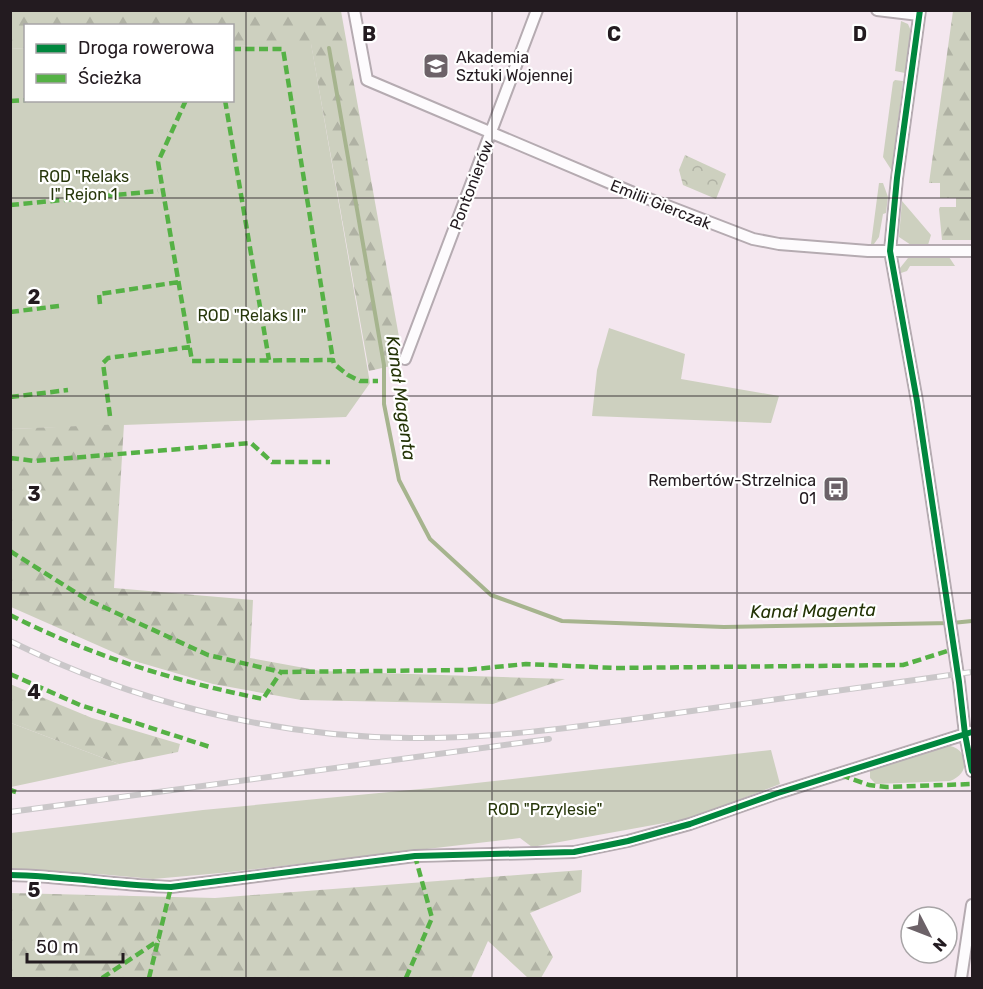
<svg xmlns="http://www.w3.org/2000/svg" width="983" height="989" font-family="Rubik,sans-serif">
<defs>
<pattern id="forest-firs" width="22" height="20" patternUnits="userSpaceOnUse" patternTransform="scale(1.5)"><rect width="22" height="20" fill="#cdd0bf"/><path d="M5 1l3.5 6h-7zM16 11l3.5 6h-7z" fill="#b0b2a4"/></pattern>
<pattern id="park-crowns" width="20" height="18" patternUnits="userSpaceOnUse" patternTransform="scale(1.5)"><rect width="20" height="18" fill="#cdd0bf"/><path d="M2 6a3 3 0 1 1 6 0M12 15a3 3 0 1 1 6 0" fill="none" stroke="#b0b2a4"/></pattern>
</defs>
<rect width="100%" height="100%" fill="#f4e7ef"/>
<path fill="#cdd0bf" d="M 901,21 L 908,24 L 911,31 L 905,73 L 895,71 Z
M 311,43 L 370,383 L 346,417 L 11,429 L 10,49 L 25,48 L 26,100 L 232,100 L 233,46 Z
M 895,80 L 903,81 L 892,171 L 883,157 L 893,82 Z
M 879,183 L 883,183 L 888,197 L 886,213 L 883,214 L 879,237 L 874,244 L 871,244 Z
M 902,201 L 931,235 L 928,245 L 911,245 L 899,237 Z
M 949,257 L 955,266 L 910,266 L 907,271 L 901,273 L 900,268 L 908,258 Z
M 609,328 L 685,354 L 681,379 L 779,396 L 771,423 L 592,416 L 597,370 Z
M 10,723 L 11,723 L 119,764 L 11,787 Z
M 945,745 C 969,747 972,773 950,781 L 876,784 L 870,778 L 870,771 L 875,767 Z
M 771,750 L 780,784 L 692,818 L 532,847 L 520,838 L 221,873 L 153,879 L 98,874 L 11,871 L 11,833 L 203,810 L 431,788 Z"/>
<path fill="url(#forest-firs)" d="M 11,10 L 341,11 L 399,337 L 391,366 L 369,371 L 311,44 L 233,46 L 232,26 L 26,26 L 25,48 L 11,49 Z
M 953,11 L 972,11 L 972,240 L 942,240 L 939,209 L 940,207 L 956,207 L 956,198 L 940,198 L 940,183 L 929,183 Z
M 124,424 L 114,588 L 253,600 L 250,658 L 321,671 L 565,679 L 493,704 L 301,700 L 213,684 L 131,660 L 11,607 L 11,429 Z
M 10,684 L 92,718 L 180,744 L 178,752 L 119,764 L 11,723 Z
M 582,870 L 581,892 L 530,913 L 553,957 L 541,978 L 528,978 L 488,941 L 471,978 L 11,978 L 11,893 L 215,898 Z"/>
<path fill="url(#park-crowns)" d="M 685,155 L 726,174 L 716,199 L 683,185 L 679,170 Z"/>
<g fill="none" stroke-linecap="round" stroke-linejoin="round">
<path stroke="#a6b48e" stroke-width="4" d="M 329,48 L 384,365 L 384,404 L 399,480 L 430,539 L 491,595 L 562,621 L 724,627 L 952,623 L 972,621"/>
<g stroke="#b5abb1" stroke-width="14">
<path id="street" d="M 354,10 L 367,80 L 636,194 L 753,239 L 779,244 L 868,251 L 972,251
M 877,10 L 919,15
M 920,10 L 897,178 L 890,251 L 917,401 L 959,682 L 965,734 L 972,771
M 405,359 L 537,10
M 10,875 C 64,876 117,885 171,887 L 415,856 L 574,852 L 628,841 L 690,824 L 778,793 L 972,732
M 961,978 L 972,905"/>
</g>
<use href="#street" stroke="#fdfbfd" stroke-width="10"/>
<g stroke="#cac7c9" stroke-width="6">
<path id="rail" d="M 10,641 C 133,702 273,737 410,738 C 497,739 583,726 670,714 C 771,700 872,686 972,672
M 10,812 L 549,739"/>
</g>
<use href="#rail" stroke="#fff" stroke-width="4" stroke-dasharray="11" stroke-linecap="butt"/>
<path stroke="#55b145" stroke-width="4.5" stroke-dasharray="9 4.5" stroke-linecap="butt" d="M 232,49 L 283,49 L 333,360
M 186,100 L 158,162 L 192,361 L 333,360 L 334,364 L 348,375 L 360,381 L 378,381
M 225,100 L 269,360
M 10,101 L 26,100
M 10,205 L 158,191
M 100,304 L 99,294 L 179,282
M 10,312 L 59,306
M 10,397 L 68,390
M 110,416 L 103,363 L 108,358 L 190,347
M 10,458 L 35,461 L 251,443 L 272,462 L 330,462
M 10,551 L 86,599 L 208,655 L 281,672 L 465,670 L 526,664 L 616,668 L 903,665 L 954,649
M 10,615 C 91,656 175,681 263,699 L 281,672
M 10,674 L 80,705 L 210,747
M 841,775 L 869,785 L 887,787 L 972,784
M 10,790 L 16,792
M 102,978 L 159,940
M 149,978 L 171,887
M 406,978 L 432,918 L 415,856"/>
<g stroke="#fff" stroke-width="10">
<path id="cycleway" d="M 920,10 L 897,178 L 890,251 L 917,401 L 959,682 L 965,734 L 972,771
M 10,875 C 64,876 117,885 171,887 L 415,856 L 574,852 L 628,841 L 690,824 L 778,793 L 972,732"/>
</g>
<use href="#cycleway" stroke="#00873e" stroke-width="6"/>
</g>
<path fill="none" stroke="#231b20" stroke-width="1.5" stroke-opacity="0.55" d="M 246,10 L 246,978M 492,10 L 492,978M 737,10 L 737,978M 10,198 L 972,198M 10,396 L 972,396M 10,593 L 972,593M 10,791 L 972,791"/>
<defs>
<g id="university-square" transform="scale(1.35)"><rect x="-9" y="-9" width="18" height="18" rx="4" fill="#6c6268" stroke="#fff"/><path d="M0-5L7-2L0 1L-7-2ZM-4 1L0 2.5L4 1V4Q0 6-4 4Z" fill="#fff"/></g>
<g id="bus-square" transform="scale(1.35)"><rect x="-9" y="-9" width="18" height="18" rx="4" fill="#6c6268" stroke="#fff"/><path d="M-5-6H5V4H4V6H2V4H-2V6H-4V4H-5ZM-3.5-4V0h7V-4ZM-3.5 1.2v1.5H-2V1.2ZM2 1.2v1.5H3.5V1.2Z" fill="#fff"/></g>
</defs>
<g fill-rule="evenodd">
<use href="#university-square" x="436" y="66"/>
<use href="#bus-square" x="836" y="489"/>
</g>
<g text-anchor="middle" stroke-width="4.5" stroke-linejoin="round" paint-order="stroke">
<g font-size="16" fill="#231b20" stroke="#fff" text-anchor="start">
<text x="456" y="63">Akademia<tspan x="456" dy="18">Sztuki Wojennej</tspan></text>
<text x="816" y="486" text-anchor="end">Rembertów-Strzelnica<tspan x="816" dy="18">01</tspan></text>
</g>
<g font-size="16" fill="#27370b" stroke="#fff">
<text x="84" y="182">ROD "Relaks<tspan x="84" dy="18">I" Rejon 1</tspan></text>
<text x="252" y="321">ROD "Relaks II"</text>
<text x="545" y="815">ROD "Przylesie"</text>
</g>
<g font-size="16" fill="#231b20" stroke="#fff">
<text transform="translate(471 185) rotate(-69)" y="6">Pontonierów</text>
<text transform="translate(661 204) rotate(22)" y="6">Emilii Gierczak</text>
</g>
<g font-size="18" font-style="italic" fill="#243407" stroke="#fff">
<text transform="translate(401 398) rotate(82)" y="6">Kanał Magenta</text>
<text transform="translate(813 611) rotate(-1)" y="6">Kanał Magenta</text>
</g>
</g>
<g font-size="20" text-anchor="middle" font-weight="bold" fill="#231b20" stroke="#fff" stroke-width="4.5" stroke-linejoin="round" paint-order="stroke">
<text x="369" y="41">B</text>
<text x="614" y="41">C</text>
<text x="860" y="41">D</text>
<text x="34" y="304">2</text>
<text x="34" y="501">3</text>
<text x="34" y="699">4</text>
<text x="34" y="897">5</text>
</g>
<rect width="983" height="989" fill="none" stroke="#231b20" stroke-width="24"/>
<rect x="24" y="24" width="210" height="78" fill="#ffffff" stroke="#a7a4a6" stroke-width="1.5"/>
<rect x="36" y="44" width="30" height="9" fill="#00873e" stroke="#a7a4a6" stroke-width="1.5"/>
<text x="78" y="54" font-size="18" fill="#231b20">Droga rowerowa</text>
<rect x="36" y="74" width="30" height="9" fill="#55b145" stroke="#a7a4a6" stroke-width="1.5"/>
<text x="78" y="84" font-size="18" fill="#231b20">Ścieżka</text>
<g transform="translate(929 935) rotate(132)"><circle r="28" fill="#ffffff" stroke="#a7a4a6" stroke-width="1.5"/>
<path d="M0-4.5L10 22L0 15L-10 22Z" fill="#6c6268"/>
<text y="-9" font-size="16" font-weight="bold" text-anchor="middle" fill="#231b20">N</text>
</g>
<path d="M27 953v9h96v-9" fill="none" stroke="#231b20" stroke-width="3"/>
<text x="36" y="953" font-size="18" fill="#231b20" stroke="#ffffff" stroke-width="4.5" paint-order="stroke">50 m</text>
</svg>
